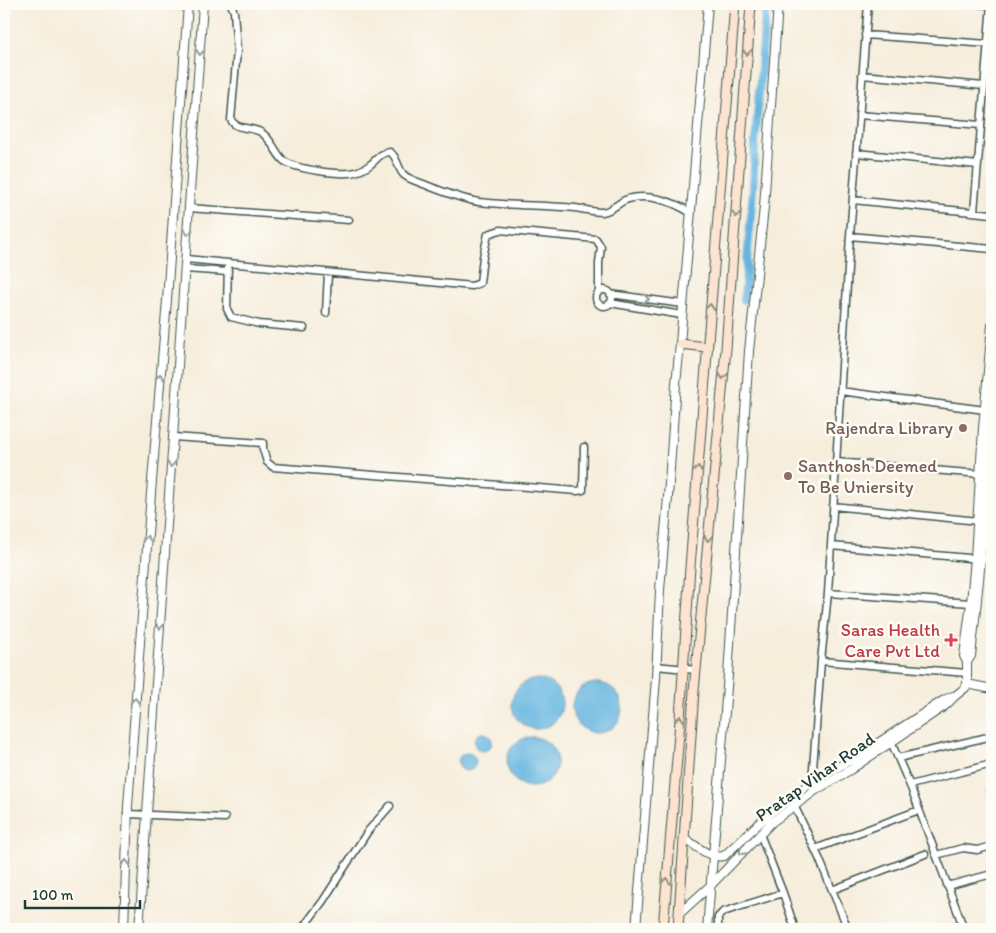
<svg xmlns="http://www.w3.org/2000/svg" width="996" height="933" font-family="Itim,sans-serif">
<rect width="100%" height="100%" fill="#fdfcf7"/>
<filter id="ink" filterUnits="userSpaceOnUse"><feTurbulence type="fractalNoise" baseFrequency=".02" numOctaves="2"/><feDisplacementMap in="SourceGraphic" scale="10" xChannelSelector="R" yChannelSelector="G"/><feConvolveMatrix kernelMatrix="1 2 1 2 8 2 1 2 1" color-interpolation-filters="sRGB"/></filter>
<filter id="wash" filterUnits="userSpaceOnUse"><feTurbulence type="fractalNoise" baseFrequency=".0096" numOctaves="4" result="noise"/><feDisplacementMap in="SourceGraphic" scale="20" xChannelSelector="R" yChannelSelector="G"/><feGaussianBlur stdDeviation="1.12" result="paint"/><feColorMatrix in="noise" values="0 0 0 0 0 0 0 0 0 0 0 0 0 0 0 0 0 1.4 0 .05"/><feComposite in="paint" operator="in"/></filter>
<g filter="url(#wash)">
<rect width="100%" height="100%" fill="#f6eddb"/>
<path fill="#65b5e0" stroke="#42798a" d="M512 704a25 25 0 1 1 50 0a25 25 0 1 1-50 0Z
M572 708a25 25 0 1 1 50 0a25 25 0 1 1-50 0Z
M474 742a9 9 0 1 1 18 0a9 9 0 1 1-18 0Z
M507 762a25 25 0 1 1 50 0a25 25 0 1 1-50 0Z
M458 762a9 9 0 1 1 18 0a9 9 0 1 1-18 0Z"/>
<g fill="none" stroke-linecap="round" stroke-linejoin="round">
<path stroke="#65b5e0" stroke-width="8" d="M 744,300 L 753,190 L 755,143 L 766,4"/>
</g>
</g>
<g filter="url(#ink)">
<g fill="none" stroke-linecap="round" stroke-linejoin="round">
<g stroke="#3f574d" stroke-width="9">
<path id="minor" d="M 231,4 L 234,12 L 237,50 L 231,120 C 237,131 253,126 262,133 C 272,140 275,152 283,160 C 293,169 345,177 358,171 C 362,170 367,167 371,164 C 377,159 381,152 390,152 C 398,157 397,168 404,175 C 410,180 419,182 426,185 C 444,192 461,199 479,202 C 511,206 543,205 575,208 C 584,209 593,212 602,212 C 611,211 617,204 625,200 C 646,192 673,201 691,213
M 978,4 L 992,5
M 865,35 L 988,44
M 862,75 L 984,86
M 859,115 L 981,125
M 856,153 L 978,165
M 853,200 L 992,214
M 189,208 L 349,220
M 974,212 L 991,4
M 850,236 L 992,249
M 186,259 L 472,286 L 480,283 L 483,257 L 488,234 L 500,230 L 596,239 L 601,247 L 599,263 L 599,292
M 228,263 L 227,309 L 231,317 L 259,324 L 304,328
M 185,269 L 228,272
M596 298a8 8 0 1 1 16 0a8 8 0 1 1-16 0Z
M 610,294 L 683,304
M 610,303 L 682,315
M 326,313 L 328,273
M 840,391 L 985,410
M 173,437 L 263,443 L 263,449 L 267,462 L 273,467 L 577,491 L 583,490 L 584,447
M 836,462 L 981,474
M 833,506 L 978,521
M 831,546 L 992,560
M 828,593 L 971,603
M 821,661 L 967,673
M 656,666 L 696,670
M 891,742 L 911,788 L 964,929
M 898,758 L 992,736
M 910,785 L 992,764
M 816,790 L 812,782 L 821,661 L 828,593 L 850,236 L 868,4
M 990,790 L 992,789
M 794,805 L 819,858 L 848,929
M 127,814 L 225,818
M 760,834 L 783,893 L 795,929
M 815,849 L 919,810
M 936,855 L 963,848 L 977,850 L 992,846
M 947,886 L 992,874
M 832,890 L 925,854
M 302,929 L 323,901 L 368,831 L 390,806
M 718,929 L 718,917 L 723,912 L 783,893
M 987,929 L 992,927"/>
</g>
<g stroke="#3f574d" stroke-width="10">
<path id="tertiary" d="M 967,662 L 971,656 L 976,610 L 981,559 L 986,484 L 992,413
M 967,684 L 992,689
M 684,838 C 695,845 710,859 724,856 L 769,814 L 812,782 L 861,754 L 944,700 L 953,696
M 679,914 L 711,885 L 772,822 L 816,790 L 850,770 L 946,705 L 955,696 L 965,688 L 967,684 L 967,662 L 964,656 L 971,603 L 975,558 L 983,428 L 992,325
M 124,929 L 128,806 L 151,493 L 167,300 L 188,4
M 139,929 L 203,4
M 636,929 L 656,678 L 660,590 L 668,497 L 676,384 L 680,344 L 708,4
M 707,929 L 728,675 L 749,351 L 764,207 L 778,4"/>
</g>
<g stroke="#3f574d" stroke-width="11">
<path id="secondary" d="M 680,344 L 707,347
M 663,929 L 679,734 L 690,567 L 735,4
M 678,929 L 694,691 L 726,349 L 751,4"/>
</g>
<use href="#minor" stroke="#fff" stroke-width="6"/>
<use href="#tertiary" stroke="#fff" stroke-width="8"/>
<use href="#secondary" stroke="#fde4d1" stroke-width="9"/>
</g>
<defs><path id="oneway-chevron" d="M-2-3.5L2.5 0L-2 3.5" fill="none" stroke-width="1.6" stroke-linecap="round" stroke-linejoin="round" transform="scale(1.25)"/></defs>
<g stroke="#8f9e9a">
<use href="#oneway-chevron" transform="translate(200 52) rotate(94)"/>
<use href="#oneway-chevron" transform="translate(188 232) rotate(94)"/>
<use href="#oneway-chevron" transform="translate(646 299) rotate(8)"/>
<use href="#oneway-chevron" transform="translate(160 377) rotate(-85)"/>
<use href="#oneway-chevron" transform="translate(171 464) rotate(94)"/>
<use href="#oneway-chevron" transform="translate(147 539) rotate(-86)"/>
<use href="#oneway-chevron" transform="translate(160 626) rotate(94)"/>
<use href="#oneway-chevron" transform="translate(135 701) rotate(-86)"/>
<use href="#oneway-chevron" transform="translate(742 852) rotate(134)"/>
<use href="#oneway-chevron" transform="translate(126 863) rotate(-89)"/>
</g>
<g stroke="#8e9082">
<use href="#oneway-chevron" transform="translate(747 52) rotate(94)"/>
<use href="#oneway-chevron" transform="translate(736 214) rotate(94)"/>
<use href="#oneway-chevron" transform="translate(710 307) rotate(-85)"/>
<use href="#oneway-chevron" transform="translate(723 376) rotate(95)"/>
<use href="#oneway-chevron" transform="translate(698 469) rotate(-86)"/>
<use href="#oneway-chevron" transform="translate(708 538) rotate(95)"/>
<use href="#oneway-chevron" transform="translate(680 719) rotate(-86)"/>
<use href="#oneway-chevron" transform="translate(666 881) rotate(-86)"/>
</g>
</g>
<g fill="#8d6e63" stroke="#fdfcf7" stroke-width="2">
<circle cx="963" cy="428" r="5"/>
<circle cx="788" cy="476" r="5"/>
</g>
<path fill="#e0444e" stroke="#fdfcf7" stroke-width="2" d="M948.5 632.5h5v5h5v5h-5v5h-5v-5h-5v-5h5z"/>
<g text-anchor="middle" stroke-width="5" stroke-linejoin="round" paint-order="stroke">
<g font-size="18" fill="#785e54" stroke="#fdfcf7" text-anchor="end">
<text x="953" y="434">Rajendra Library</text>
<text x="798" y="472" text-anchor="start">Santhosh Deemed<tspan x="798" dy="21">To Be Uniersity</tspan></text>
</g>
<g font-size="18" fill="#be3a42" stroke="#fdfcf7" text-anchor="end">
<text x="940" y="636">Saras Health<tspan x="940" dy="21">Care Pvt Ltd</tspan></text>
</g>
<g font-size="18" fill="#1f3d34" stroke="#fdfcf7">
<text transform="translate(815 777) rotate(-35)" y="6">Pratap Vihar Road</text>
</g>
</g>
<rect width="996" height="933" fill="none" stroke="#fdfcf7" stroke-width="20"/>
<path d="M25 900v8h115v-8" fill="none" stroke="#1f3d34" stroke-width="2.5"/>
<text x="32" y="900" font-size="15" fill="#1f3d34" stroke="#fdfcf7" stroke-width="4" paint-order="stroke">100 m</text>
</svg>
